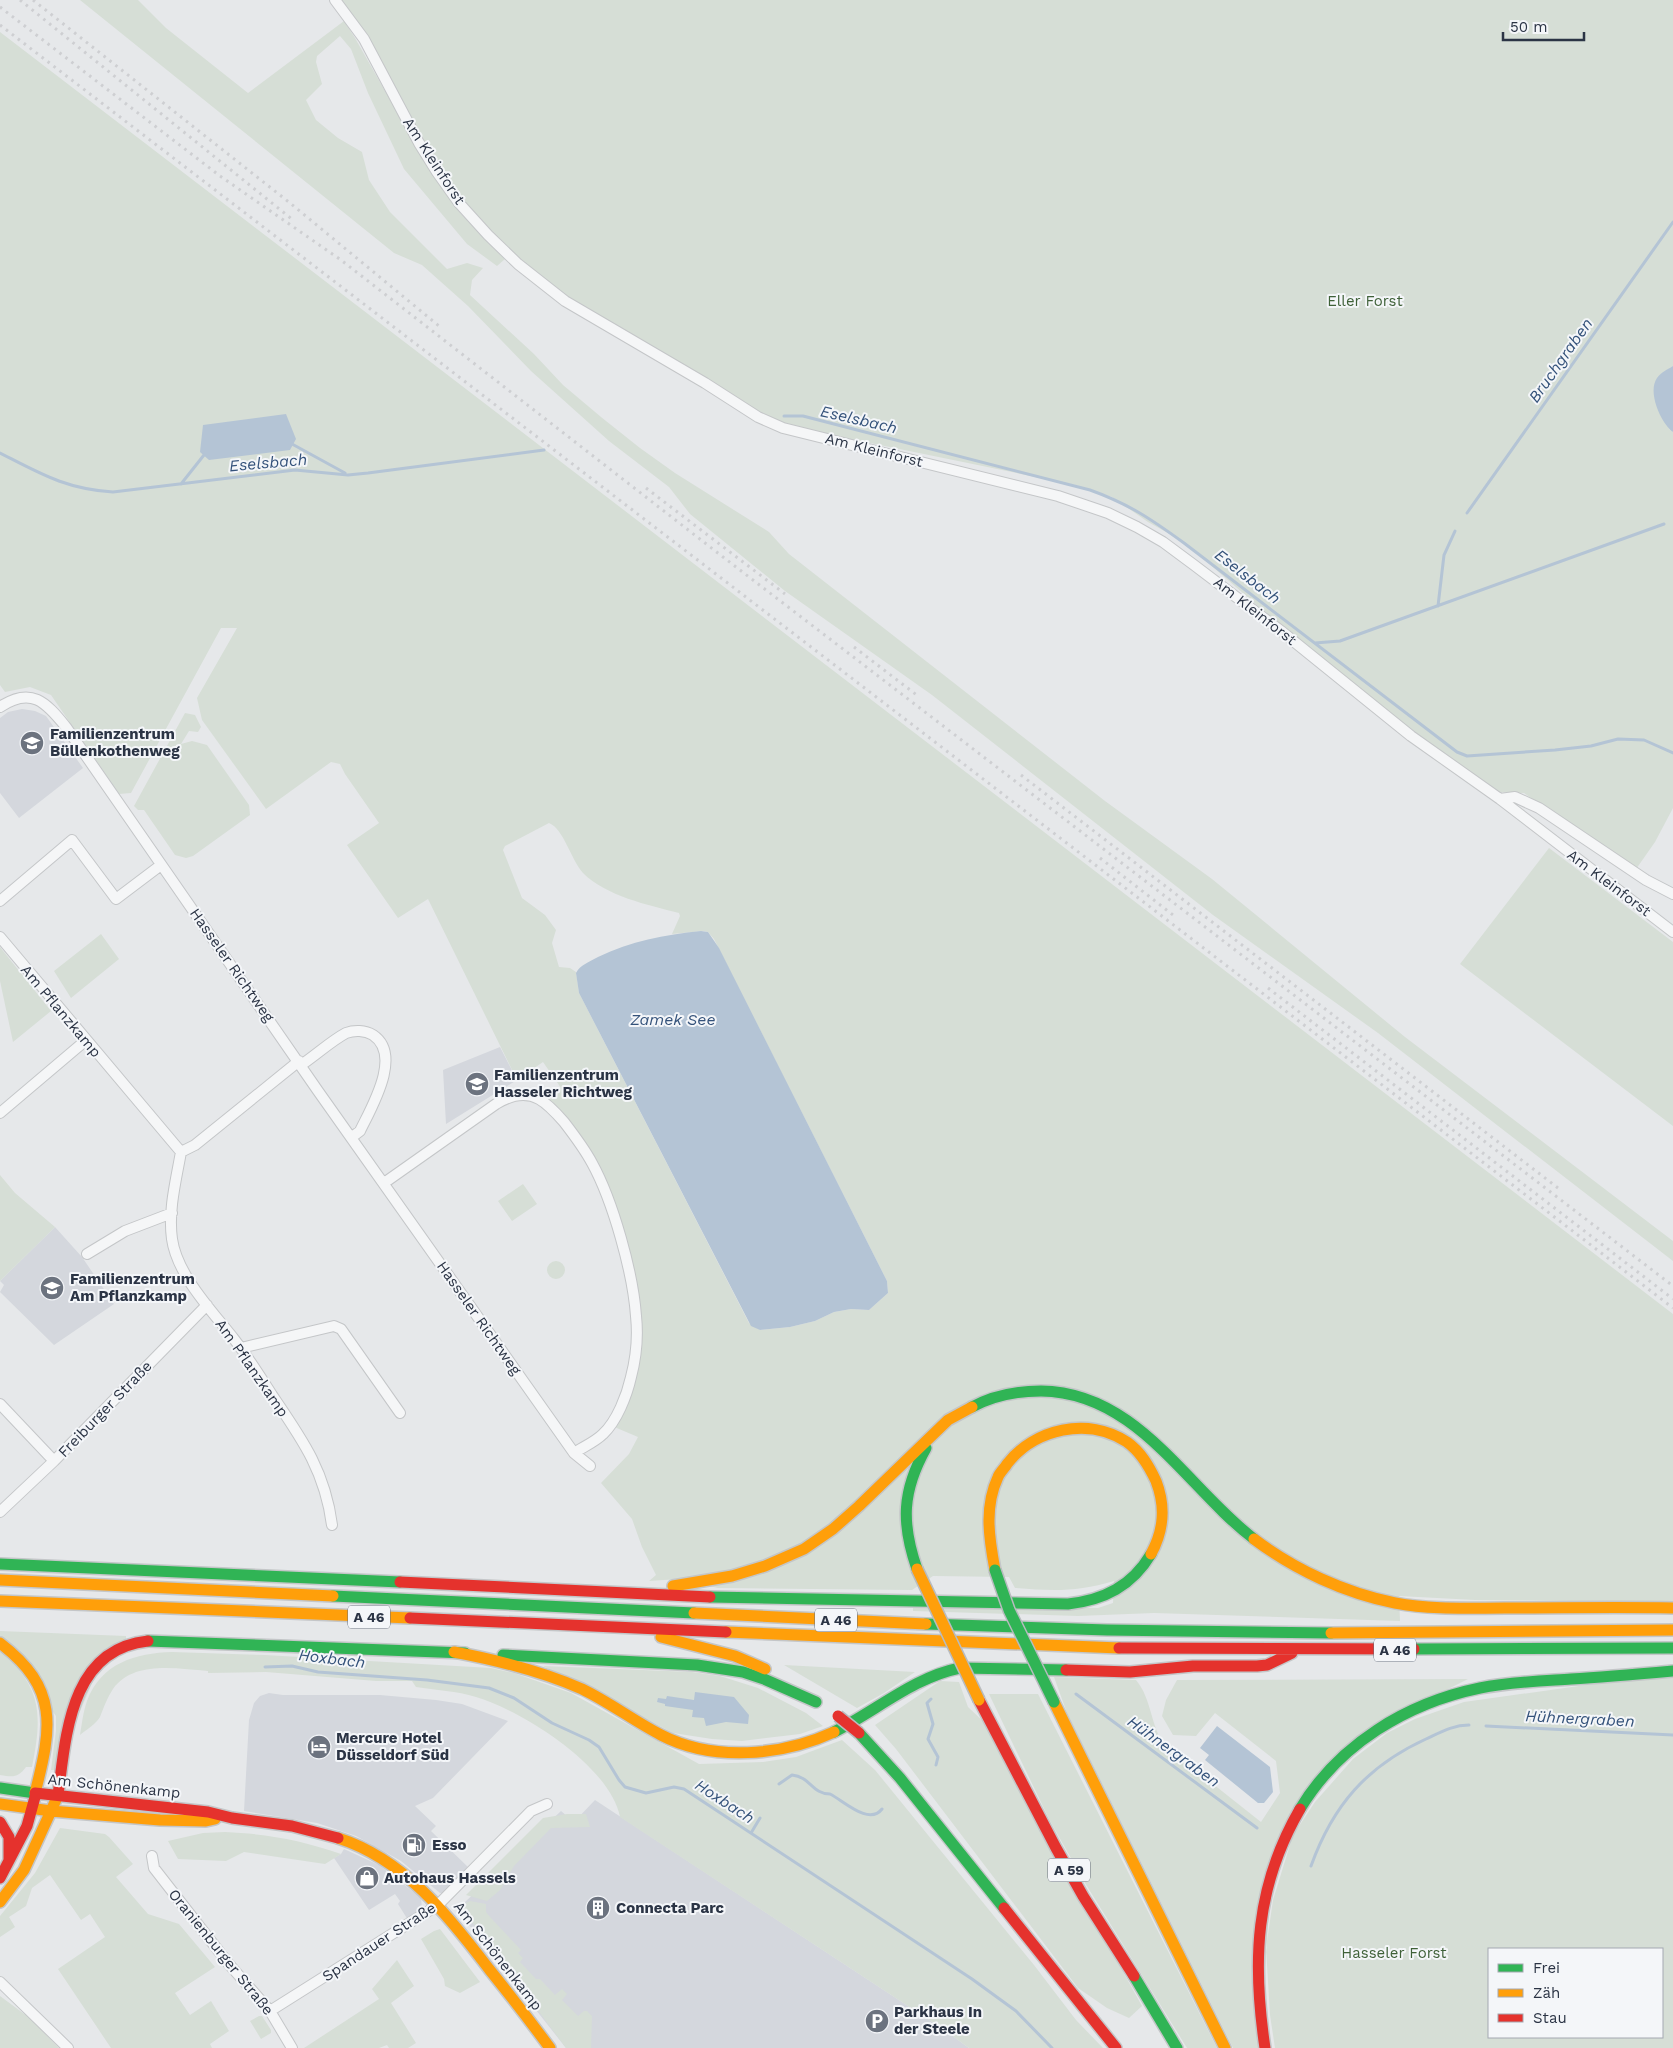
<svg xmlns="http://www.w3.org/2000/svg" width="1673" height="2048" font-family="'Work Sans',sans-serif">
<rect width="100%" height="100%" fill="#e6e8ea"/>
<path fill="#d4d7dd" d="M 22,709 L 35,711 L 46,716 L 83,768 L 19,818 L 0,793 L 0,718 L 8,712 Z
M 500,1047 L 517,1080 L 446,1124 L 443,1070 Z
M 55,1227 L 82,1257 L 114,1304 L 54,1345 L 0,1292 L 4,1285 L 0,1281 Z
M 269,1693 L 283,1695 L 380,1695 L 436,1700 L 462,1704 L 508,1721 L 433,1798 L 415,1806 L 436,1826 L 431,1831 L 470,1869 L 448,1893 L 440,1893 L 401,1861 L 356,1836 L 317,1823 L 244,1811 L 249,1720 L 254,1703 L 260,1696 Z
M 595,1800 L 943,2029 L 969,2048 L 566,2048 L 465,1920 L 465,1902 L 561,1811 L 574,1822 Z
M 344,1849 L 379,1865 L 421,1898 L 422,1909 L 408,1920 L 398,1904 L 400,1901 L 395,1894 L 369,1910 L 334,1858 L 341,1854 Z"/>
<path fill="#d6ded6" fill-rule="evenodd" d="M 80,0 L 138,0 L 166,28 L 248,93 L 344,21 L 355,38 L 428,167 L 461,214 L 505,259 L 497,266 L 467,244 L 404,169 L 368,93 L 351,49 L 340,36 L 317,56 L 316,62 L 322,84 L 306,100 L 316,120 L 338,138 L 362,152 L 369,180 L 390,212 L 447,269 L 467,263 L 483,268 L 472,280 L 470,295 L 534,354 L 563,385 L 601,417 L 640,448 L 675,473 L 769,532 L 789,554 L 1105,801 L 1212,879 L 1405,1037 L 1673,1241 L 1673,1261 L 1378,1033 L 1213,915 L 932,695 L 785,591 L 690,514 L 669,487 L 609,441 L 531,371 L 468,306 L 422,265 L 394,253 Z
M 339,0 L 1673,0 L 1673,366 L 1661,374 L 1669,429 L 1673,432 L 1673,808 L 1655,842 L 1634,872 L 1524,793 L 1495,792 L 1414,733 L 1305,647 L 1184,542 L 1148,522 L 1112,497 L 1075,485 L 782,425 L 554,289 L 489,234 L 438,171 Z
M 0,32 L 1673,1314 L 1673,1602 L 1475,1600 L 1399,1596 L 1400,1621 L 1154,1613 L 1078,1616 L 913,1611 L 913,1605 L 1098,1608 L 1113,1603 L 1114,1581 C 1078,1592 1052,1591 1015,1588 L 1009,1577 L 933,1576 L 912,1590 L 718,1588 L 679,1579 L 649,1581 L 656,1575 L 642,1547 L 632,1519 L 601,1483 L 629,1454 L 638,1437 L 612,1426 L 637,1349 L 629,1261 L 594,1162 L 545,1099 L 561,1088 L 543,1062 L 517,1080 L 428,899 L 398,918 L 347,845 L 379,823 L 345,774 L 340,764 L 331,762 L 266,809 L 202,720 L 197,698 L 237,628 L 221,628 L 131,793 L 119,794 L 51,695 L 30,687 L 5,692 L 0,685 ZM 549,823 C 564,829 571,860 583,873 C 606,896 648,905 679,913 L 680,916 L 672,934 L 703,931 L 708,932 L 714,939 L 887,1281 L 888,1293 L 869,1310 L 851,1309 L 834,1312 L 815,1321 L 790,1327 L 760,1330 L 749,1323 L 579,993 L 576,972 L 570,968 L 559,967 L 552,943 L 556,930 L 545,915 L 522,898 L 503,850 L 505,846 Z
M 185,713 L 195,715 L 201,727 L 198,732 L 189,731 L 181,744 L 192,741 L 207,745 L 249,805 L 250,815 L 193,856 L 186,858 L 175,855 L 144,810 L 138,810 L 134,806 Z
M 1549,848 L 1673,942 L 1673,1126 L 1460,964 Z
M 101,934 L 119,959 L 71,998 L 54,971 Z
M 0,947 L 51,1011 L 13,1042 L 0,981 Z
M 0,1175 L 15,1193 L 55,1227 L 0,1281 Z
M 523,1184 L 537,1204 L 512,1221 L 498,1201 Z
M547 1270a9 9 0 1 1 18 0a9 9 0 1 1-18 0Z
M 0,1631 L 126,1636 L 126,1639 L 107,1648 L 55,1770 L 51,1770 L 56,1731 L 56,1716 L 0,1637 Z
M 0,1652 C 43,1686 42,1717 32,1767 L 26,1767 C 18,1778 13,1777 0,1775 Z
M 172,1652 L 265,1655 L 491,1668 L 514,1673 L 571,1693 L 699,1764 L 763,1762 L 796,1757 L 842,1740 L 875,1770 L 1034,1965 L 1076,2020 L 1103,2048 L 969,2048 L 943,2029 L 620,1817 C 610,1766 523,1711 476,1697 C 457,1691 435,1690 416,1687 L 412,1681 L 376,1681 L 266,1672 L 208,1673 L 208,1671 C 177,1669 134,1660 113,1689 C 107,1698 104,1707 100,1717 C 96,1724 86,1730 80,1735 C 82,1724 83,1712 87,1701 C 101,1663 136,1653 172,1652 Z
M 784,1665 L 915,1672 L 884,1693 L 857,1708 Z
M 543,1666 L 692,1672 L 720,1676 L 758,1688 L 806,1713 L 823,1726 L 800,1734 L 742,1741 L 712,1739 L 673,1733 Z
M 1673,1676 L 1673,2048 L 1275,2048 L 1270,2015 L 1266,1948 L 1273,1900 L 1293,1835 L 1315,1802 L 1353,1759 L 1387,1733 L 1415,1719 L 1464,1702 L 1586,1685 ZM 1489,1949 L 1662,1949 L 1662,2037 L 1489,2037 Z
M 1054,1677 L 1136,1680 C 1152,1699 1150,1725 1165,1746 L 1261,1822 L 1280,1793 L 1276,1761 L 1215,1713 L 1196,1736 L 1173,1735 L 1162,1716 L 1166,1700 L 1177,1680 L 1468,1679 L 1363,1732 L 1273,1848 L 1260,2048 L 1233,2048 L 1067,1713 Z
M 940,1681 L 959,1682 L 968,1707 L 985,1723 L 1142,2006 L 1129,2018 L 1107,2008 L 1078,1988 L 896,1749 L 875,1725 Z
M 989,1694 L 1038,1694 L 1217,2048 L 1187,2048 L 1085,1883 L 1050,1821 Z
M 567,1814 L 586,1814 L 590,1827 L 551,1828 L 514,1866 L 500,1890 L 487,1901 L 466,1895 L 543,1818 Z
M 60,1828 L 105,1834 L 109,1837 L 133,1864 L 116,1877 L 148,1914 L 179,1924 L 215,1967 L 175,1993 L 190,2015 L 211,2001 L 229,2031 L 210,2044 L 212,2048 L 111,2048 L 58,1969 L 105,1937 L 90,1914 L 81,1920 L 50,1875 L 32,1888 L 26,1906 L 9,1917 L 15,1927 L 0,1937 L 0,1916 L 35,1873 Z
M 225,1832 C 268,1834 301,1840 341,1854 L 325,1864 L 244,1852 L 226,1861 L 178,1859 L 168,1841 L 203,1833 Z
M 470,1901 L 486,1904 L 486,1912 L 490,1917 L 521,1950 L 518,1953 L 523,1958 L 520,1962 L 536,1979 L 540,1979 L 555,1995 L 562,1989 L 567,1994 L 562,2000 L 578,2016 L 584,2011 L 587,2011 L 592,2016 L 591,2048 L 566,2048 L 463,1910 L 466,1903 Z
M 440,1929 L 480,1982 L 460,1993 L 445,1986 L 444,1979 L 421,1939 L 434,1931 Z
M 397,1960 L 414,1986 L 391,2003 L 416,2043 L 408,2048 L 389,2048 L 387,2045 L 379,2048 L 304,2048 L 379,1999 L 372,1989 Z
M 0,1996 L 31,2019 L 59,2048 L 0,2048 Z
M 259,2016 L 262,2016 L 271,2030 L 271,2033 L 261,2039 L 250,2021 Z"/>
<path fill="#b4c4d5" d="M 1673,366 L 1673,432 C 1661,423 1647,392 1657,378 C 1660,373 1668,369 1673,366 Z
M 286,414 L 296,439 L 290,450 L 209,460 L 200,452 L 203,425 Z
M 701,931 L 708,932 L 719,948 L 887,1281 L 888,1293 L 869,1310 L 851,1309 L 834,1312 L 815,1321 L 790,1327 L 760,1330 L 751,1326 L 579,993 L 576,973 C 580,965 589,962 598,957 C 631,941 664,935 701,931 Z
M 695,1692 L 734,1697 L 749,1715 L 748,1724 L 726,1722 L 706,1726 L 704,1718 L 692,1717 L 693,1710 L 665,1706 L 665,1704 L 657,1702 L 658,1698 L 666,1699 L 667,1696 L 694,1700 Z
M 1217,1726 L 1270,1767 L 1273,1792 L 1264,1803 L 1258,1803 L 1205,1760 L 1209,1755 L 1200,1748 Z"/>
<g fill="none" stroke-linecap="round" stroke-linejoin="round">
<path stroke="#b4c4d5" stroke-width="3" d="M 784,416 L 803,416 L 830,423 L 1090,490 C 1129,504 1151,519 1184,543 L 1457,752 L 1467,756 L 1555,750 L 1591,746 L 1618,739 L 1644,740 L 1673,753
M 292,444 L 345,473
M 0,453 C 41,474 66,489 113,492 L 295,470 L 348,475 L 368,473 L 544,450
M 181,484 L 204,455
M 1467,513 L 1673,222
M 1438,606 L 1444,555 L 1455,531
M 1315,643 L 1340,641 L 1664,524
M 265,1667 L 292,1666 L 318,1672 L 427,1680 L 489,1688 L 514,1698 L 552,1723 L 589,1740 L 599,1747 L 619,1780 L 625,1787 L 646,1793 L 674,1787 L 684,1789 L 972,1979 L 1016,2011 L 1052,2048
M 1076,1694 L 1257,1828
M 931,1699 L 927,1703 L 933,1724 L 928,1739 L 938,1757 L 936,1765
M 1486,1726 L 1673,1735
M 779,1784 L 792,1775 C 811,1777 812,1794 830,1794 C 844,1801 869,1826 882,1809
M 751,1833 L 760,1818
M 1311,1866 C 1333,1805 1367,1766 1426,1739 C 1441,1732 1453,1725 1469,1725"/>
<g stroke="#c4c6c8" stroke-width="12">
<path id="street" d="M 335,0 L 364,39 L 419,143 L 437,172 L 459,203 L 488,235 L 518,264 L 565,301 L 705,383 L 758,417 L 783,428 L 1058,496 L 1108,513 L 1137,527 L 1163,542 L 1194,565 L 1281,631 L 1411,736 L 1500,799 L 1673,932
M 0,707 C 31,686 46,702 66,727 L 318,1091 L 574,1453 L 590,1466
M 1500,799 L 1515,797 L 1539,808 L 1646,880 L 1673,894
M 0,901 L 72,840 L 116,899 L 161,865
M 0,937 L 181,1152 C 176,1180 168,1211 172,1239 C 177,1275 212,1311 234,1339 C 248,1357 260,1376 272,1395 C 302,1439 325,1471 332,1525
M 301,1065 C 316,1055 331,1041 346,1033 C 354,1030 365,1030 373,1035 C 403,1055 371,1108 360,1131 L 352,1137
M 0,1113 L 85,1041
M 181,1152 L 195,1145 L 299,1061
M 384,1183 L 496,1104 C 509,1096 524,1091 539,1099 C 548,1104 557,1114 564,1122 C 574,1135 584,1148 592,1163 C 613,1201 633,1273 636,1316 C 638,1335 636,1358 631,1377 C 627,1395 617,1421 603,1434 C 595,1442 583,1447 574,1453
M 87,1254 L 125,1231 L 172,1213
M 241,1348 L 334,1326 L 341,1329 L 400,1413
M 0,1404 L 54,1461
M 0,1512 L 54,1461 L 207,1305
M 152,1856 L 154,1868 L 228,1963 L 270,2011 L 292,2048
M 0,1982 L 68,2048
M 270,2011 L 438,1905 L 531,1811 L 547,1804"/>
</g>
<g stroke="#c4c6c8" stroke-width="14">
<path id="fast" d="M 972,1407 C 992,1396 1018,1391 1041,1391 C 1137,1392 1186,1487 1254,1539
M 0,1564 L 400,1582
M 917,1569 C 901,1523 902,1491 926,1448
M 333,1596 L 694,1613
M 710,1597 L 1068,1604 C 1104,1600 1132,1586 1151,1554
M 926,1624 L 1107,1630 L 1331,1633
M 148,1641 L 465,1653
M 1414,1649 L 1673,1648
M 503,1655 L 697,1665 L 743,1672 L 764,1679 L 816,1702
M 834,1732 C 876,1711 914,1677 960,1668 L 1066,1670
M 859,1733 L 900,1778 L 1004,1908
M 0,1788 L 35,1793
M 1300,1809 C 1339,1744 1407,1703 1480,1688 C 1510,1682 1541,1681 1571,1679 C 1605,1677 1639,1674 1673,1671
M 1134,1976 L 1177,2048"/>
</g>
<g stroke="#c4c6c8" stroke-width="14">
<path id="slow" d="M 1254,1539 C 1295,1570 1345,1593 1395,1603 C 1432,1610 1469,1608 1505,1608 C 1561,1608 1617,1607 1673,1608
M 995,1570 C 989,1538 984,1507 998,1477 C 1000,1472 1005,1468 1007,1464 C 1034,1429 1088,1416 1127,1442 C 1141,1452 1149,1466 1156,1481 C 1166,1507 1164,1530 1151,1554
M 0,1580 L 333,1596
M 673,1586 L 732,1576 L 765,1566 L 804,1549 L 833,1529 L 859,1506 L 948,1420 L 972,1407
M 0,1601 L 410,1618
M 694,1613 L 926,1624
M 726,1632 L 1119,1648
M 1331,1633 L 1673,1630
M 661,1637 L 735,1656 L 765,1669
M 0,1643 C 59,1688 52,1727 35,1793
M 454,1652 C 497,1660 541,1671 582,1689 C 609,1702 634,1721 661,1735 C 713,1762 782,1756 834,1732
M 1054,1702 L 1225,2048
M 0,1804 L 51,1811 L 58,1795
M 338,1838 C 404,1859 448,1915 489,1969 C 510,1995 530,2021 550,2048
M 0,1902 L 24,1870 L 51,1811 L 160,1820 L 206,1821 L 215,1819"/>
</g>
<g stroke="#c4c6c8" stroke-width="14">
<path id="jam" d="M 400,1582 L 710,1597
M 410,1618 L 726,1632
M 1119,1648 L 1414,1649
M 1066,1670 L 1130,1672 L 1193,1666 L 1257,1666 L 1267,1665 L 1292,1653
M 979,1700 L 1056,1848 L 1083,1896 L 1134,1976
M 35,1793 L 208,1812 L 232,1818 L 292,1826 L 338,1838
M 58,1795 C 66,1735 70,1649 148,1641
M 0,1822 L 9,1837 L 9,1859
M 0,1878 L 27,1826 L 35,1797
M 1004,1908 L 1116,2048
M 1265,2048 C 1252,1961 1255,1887 1300,1809"/>
</g>
<use href="#street" stroke="#f5f6f7" stroke-width="10"/>
<use href="#fast" stroke="#30b455" stroke-width="11"/>
<use href="#slow" stroke="#ff9f0a" stroke-width="11"/>
<use href="#jam" stroke="#e5322d" stroke-width="11"/>
<path stroke="#cecfd2" stroke-width="3" stroke-dasharray="2.5 5" stroke-linecap="butt" d="M 20,0 L 293,220
M 33,0 L 290,203 L 439,326
M 0,7 L 220,176 L 341,260 L 723,557 L 1673,1286
M 0,25 L 1673,1308
M 646,488 L 785,594
M 854,647 L 918,696
M 1021,775 L 1558,1188
M 1100,858 L 1173,915
M 1268,988 L 1673,1299"/>
<g stroke="#b8bbbf" stroke-width="14" stroke-linecap="butt">
<path id="fast-bridge" d="M 995,1570 L 1009,1610 L 1054,1702"/>
</g>
<g stroke="#b8bbbf" stroke-width="14" stroke-linecap="butt">
<path id="slow-bridge" d="M 917,1569 L 979,1700"/>
</g>
<g stroke="#b8bbbf" stroke-width="14" stroke-linecap="butt">
<path id="jam-bridge" d="M 838,1716 L 859,1733"/>
</g>
<use href="#fast-bridge" stroke="#30b455" stroke-width="11"/>
<use href="#slow-bridge" stroke="#ff9f0a" stroke-width="11"/>
<use href="#jam-bridge" stroke="#e5322d" stroke-width="11"/>
</g>
<defs>
<g id="school-disc" transform="scale(1.25)"><circle r="9.5" fill="#6c737f" stroke="#f4f6f9"/><path d="M0-5L7-2L0 1L-7-2ZM-4 1L0 2.5L4 1V4Q0 6-4 4Z" fill="#fff"/></g>
<g id="hotel-disc" transform="scale(1.25)"><circle r="9.5" fill="#6c737f" stroke="#f4f6f9"/><path d="M-6-4.5h1.5V1H6V5H4.5V3h-9V5H-6ZM-4 0a1.8 1.8 0 1 1 3.6 0ZM.5 0V-2.5h3Q6-2.5 6 0Z" fill="#fff"/></g>
<g id="fuel-disc" transform="scale(1.25)"><circle r="9.5" fill="#6c737f" stroke="#f4f6f9"/><path d="M-5.5-6h7V0h2V4h1.3V-2.5L3-4.5l.8-.8L6-3V5H2.5V1h-1V6h-7ZM-4.2-4.7v3.2H.2V-4.7Z" fill="#fff"/></g>
<g id="shop-disc" transform="scale(1.25)"><circle r="9.5" fill="#6c737f" stroke="#f4f6f9"/><path d="M-5-2.5h2.3a2.7 3.5 0 0 1 5.4 0H5L5.5 6h-11ZM-1.5-2.5h3a1.5 2.3 0 0 0-3 0Z" fill="#fff"/></g>
<g id="building-disc" transform="scale(1.25)"><circle r="9.5" fill="#6c737f" stroke="#f4f6f9"/><path d="M-4-6H4V6H1V3H-1V6H-4ZM-2.5-4.3h1.7v1.8h-1.7ZM.8-4.3h1.7v1.8H.8ZM-2.5-1h1.7V.8h-1.7ZM.8-1h1.7V.8H.8Z" fill="#fff"/></g>
<g id="parking-disc" transform="scale(1.25)"><circle r="9.5" fill="#6c737f" stroke="#f4f6f9"/><path d="M-3.5-5.5H1a3.5 3.5 0 0 1 0 7H-1V5.5H-3.5ZM-1-3.4V-.6H.8a1.4 1.4 0 0 0 0-2.8Z" fill="#fff"/></g>
</defs>
<g fill-rule="evenodd">
<use href="#school-disc" x="32" y="743"/>
<use href="#school-disc" x="477" y="1084"/>
<use href="#school-disc" x="52" y="1288"/>
<use href="#hotel-disc" x="319" y="1747"/>
<use href="#fuel-disc" x="414" y="1845"/>
<use href="#shop-disc" x="367" y="1878"/>
<use href="#building-disc" x="598" y="1908"/>
<use href="#parking-disc" x="877" y="2021"/>
</g>
<g text-anchor="middle" stroke-width="4" stroke-linejoin="round" paint-order="stroke">
<g fill="#f4f6f9" stroke="#676e7b" stroke-width="1">
<rect x="348" y="1605.5" width="42" height="23" rx="4"/>
<rect x="815" y="1608.5" width="42" height="23" rx="4"/>
<rect x="1374" y="1638.5" width="42" height="23" rx="4"/>
<rect x="1048" y="1858.5" width="42" height="23" rx="4"/>
</g>
<g font-size="14" font-weight="bold" fill="#2b3445">
<text x="369" y="1622">A 46</text>
<text x="836" y="1625">A 46</text>
<text x="1395" y="1655">A 46</text>
<text x="1069" y="1875">A 59</text>
</g>
<g font-size="15" fill="#2b3445" stroke="#f4f6f9">
<text transform="translate(434 161) rotate(57)" y="5">Am Kleinforst</text>
<text transform="translate(874 450) rotate(14)" y="5">Am Kleinforst</text>
<text transform="translate(1255 611) rotate(38)" y="5">Am Kleinforst</text>
<text transform="translate(1609 883) rotate(37)" y="5">Am Kleinforst</text>
<text transform="translate(232 965) rotate(55)" y="5">Hasseler Richtweg</text>
<text transform="translate(61 1011) rotate(50)" y="5">Am Pflanzkamp</text>
<text transform="translate(479 1318) rotate(55)" y="5">Hasseler Richtweg</text>
<text transform="translate(252 1368) rotate(55)" y="5">Am Pflanzkamp</text>
<text transform="translate(105 1409) rotate(-46)" y="5">Freiburger Straße</text>
<text transform="translate(114 1786) rotate(6)" y="5">Am Schönenkamp</text>
<text transform="translate(379 1942) rotate(-33)" y="5">Spandauer Straße</text>
<text transform="translate(221 1952) rotate(51)" y="5">Oranienburger Straße</text>
<text transform="translate(498 1956) rotate(52)" y="5">Am Schönenkamp</text>
</g>
<g font-size="15" fill="#3f6138" stroke="#f4f6f9">
<text x="1365" y="306">Eller Forst</text>
<text x="1394" y="1958">Hasseler Forst</text>
</g>
<g font-size="15" font-weight="bold" fill="#2b3445" stroke="#f4f6f9" text-anchor="start">
<text x="50" y="739">Familienzentrum<tspan x="50" dy="17">Büllenkothenweg</tspan></text>
<text x="494" y="1080">Familienzentrum<tspan x="494" dy="17">Hasseler Richtweg</tspan></text>
<text x="70" y="1284">Familienzentrum<tspan x="70" dy="17">Am Pflanzkamp</tspan></text>
<text x="336" y="1743">Mercure Hotel<tspan x="336" dy="17">Düsseldorf Süd</tspan></text>
<text x="432" y="1850">Esso</text>
<text x="384" y="1883">Autohaus Hassels</text>
<text x="616" y="1913">Connecta Parc</text>
<text x="894" y="2017">Parkhaus In<tspan x="894" dy="17">der Steele</tspan></text>
</g>
<g font-size="16" font-style="italic" fill="#34527a" stroke="#f4f6f9">
<text transform="translate(1560 360) rotate(-55)" y="6">Bruchgraben</text>
<text transform="translate(859 419) rotate(13)" y="6">Eselsbach</text>
<text transform="translate(268 462) rotate(-5)" y="6">Eselsbach</text>
<text transform="translate(1248 576) rotate(38)" y="6">Eselsbach</text>
<text x="673" y="1025">Zamek See</text>
<text transform="translate(332 1658) rotate(7)" y="6">Hoxbach</text>
<text transform="translate(1580 1718) rotate(3)" y="6">Hühnergraben</text>
<text transform="translate(1174 1751) rotate(36)" y="6">Hühnergraben</text>
<text transform="translate(725 1801) rotate(33)" y="6">Hoxbach</text>
</g>
</g>
<rect x="1488" y="1948" width="175" height="90" fill="#f4f6f9" stroke="#a4a8b1"/>
<rect x="1498" y="1964" width="25" height="8" fill="#30b455" stroke="#a4a8b1"/>
<text x="1533" y="1973" font-size="15" fill="#2b3445">Frei</text>
<rect x="1498" y="1989" width="25" height="8" fill="#ff9f0a" stroke="#a4a8b1"/>
<text x="1533" y="1998" font-size="15" fill="#2b3445">Zäh</text>
<rect x="1498" y="2014" width="25" height="8" fill="#e5322d" stroke="#a4a8b1"/>
<text x="1533" y="2023" font-size="15" fill="#2b3445">Stau</text>
<path d="M1503 32v8h81v-8" fill="none" stroke="#2b3445" stroke-width="2.5"/>
<text x="1510" y="32" font-size="15" fill="#2b3445" stroke="#f4f6f9" stroke-width="4" paint-order="stroke">50 m</text>
</svg>
